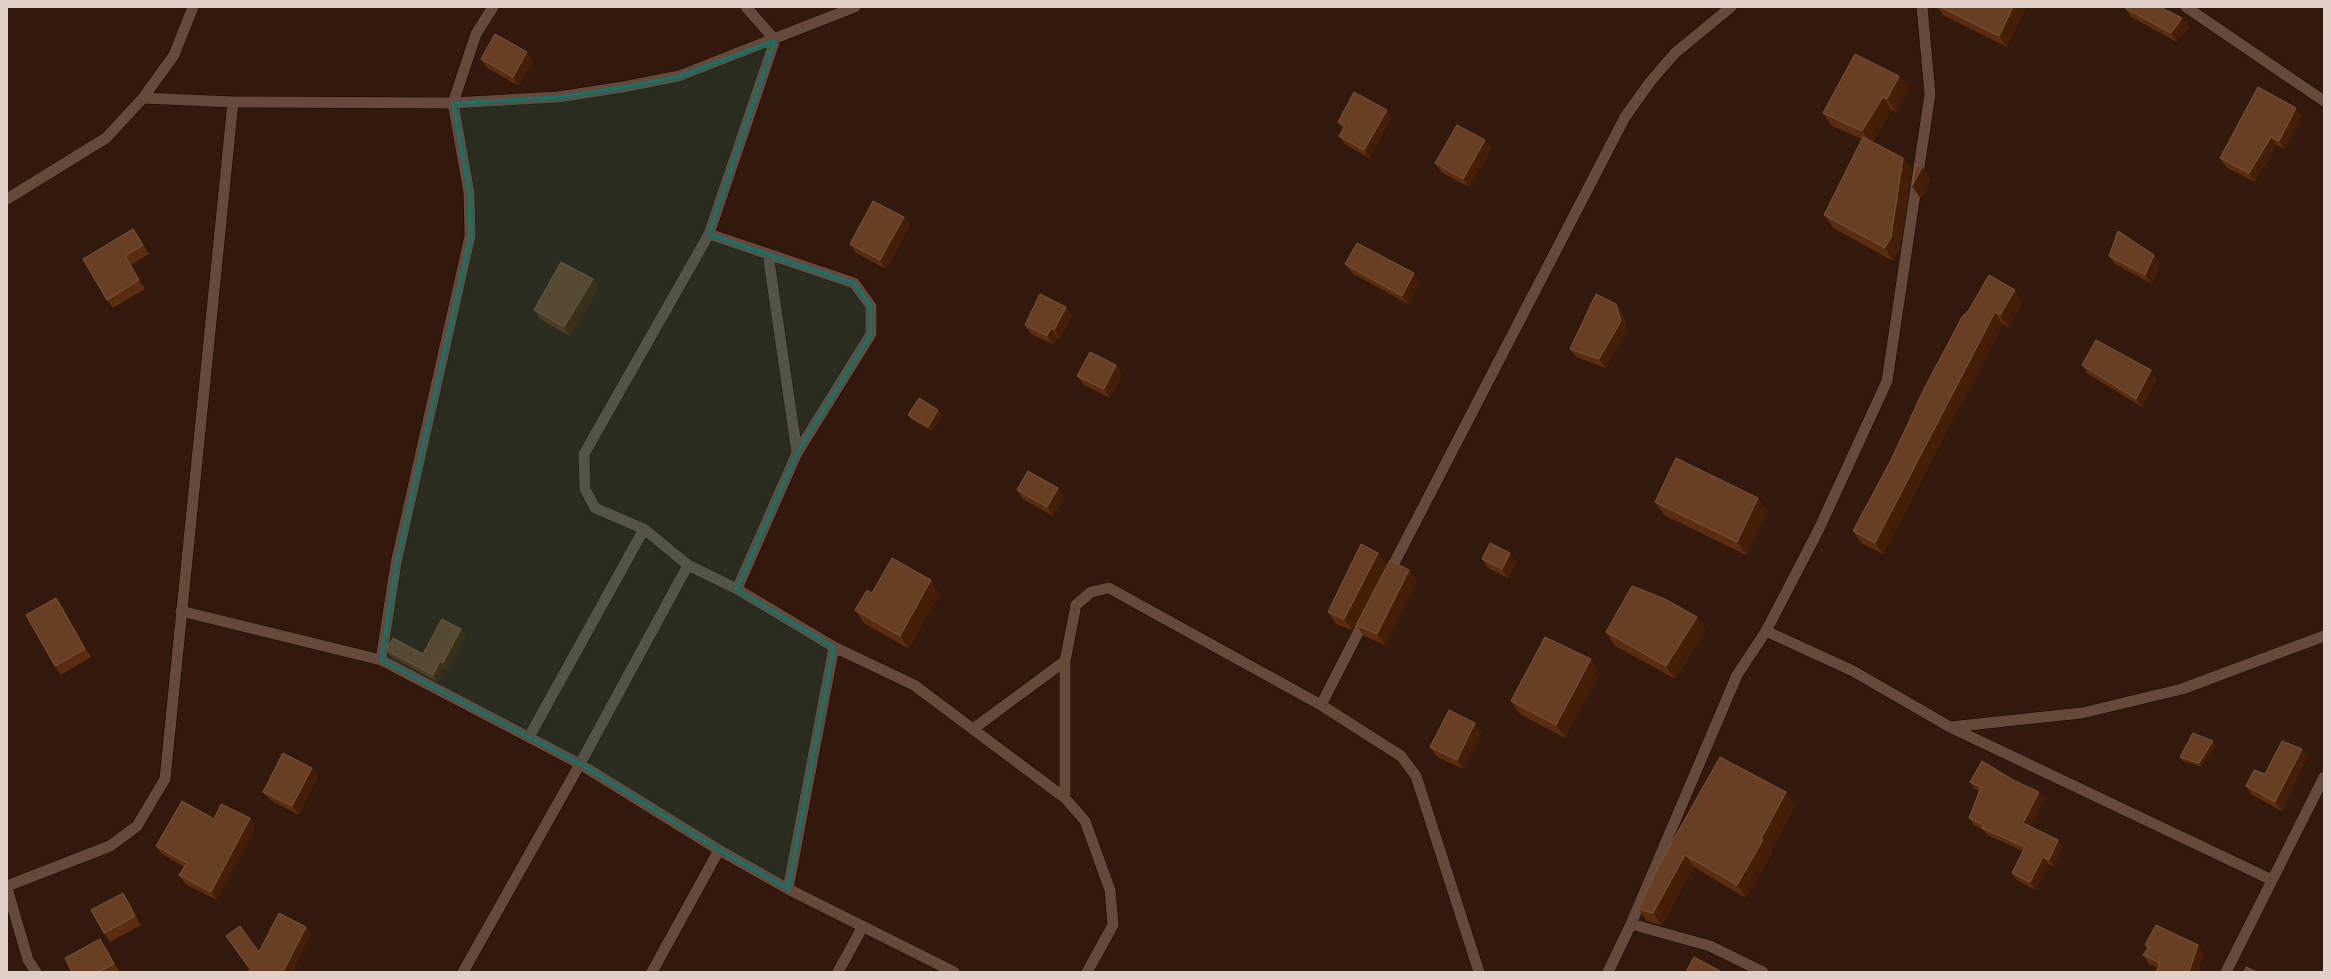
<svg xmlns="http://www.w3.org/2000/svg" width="2331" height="979" font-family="Lato,sans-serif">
<rect width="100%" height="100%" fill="#31190c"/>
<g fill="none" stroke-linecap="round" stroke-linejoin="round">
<g stroke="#170400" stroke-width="12">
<path id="minor" d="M 493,7 L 476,34 L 453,103 L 469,193 L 470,236 L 396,563 L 381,660 L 580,764 L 719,850 L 788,889 L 954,972
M 1922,7 L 1930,94 L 1887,381 L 1818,531 L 1766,631 L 1853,671 L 1950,727
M 2186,7 L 2324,101
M 143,98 L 233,102 L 453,103 L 558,97 L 623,87 L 679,76 L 855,7
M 7,199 L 106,138 L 143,98 L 174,55 L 193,7
M 709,234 L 584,454 L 585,489 L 595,508 L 644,529 L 688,565 L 737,589 L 834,647 L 788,889
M 768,254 L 797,453
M 1388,575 L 1625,117 L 1650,82 L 1675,53 L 1731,7
M 737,589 L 797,453 L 871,334 L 871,306 L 854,283 L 709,234 L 775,40 L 746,7
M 181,611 L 381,660
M 834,647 L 914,685 L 1065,798 L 1085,821 L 1110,890 L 1113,925 L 1087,972
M 1321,705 L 1366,617
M 973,729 L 1065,661
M 529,737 L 644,529
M 1065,798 L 1065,661 L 1076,605 L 1091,592 L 1109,588 L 1321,705 L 1401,756 L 1416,776 L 1479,972
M 2272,880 L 1950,727 L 2082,713 L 2182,689 L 2324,636
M 7,886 L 110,846 L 137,826 L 165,779 L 233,102
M 7,888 L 28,960 L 36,972
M 1631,924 L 1710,946 L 1763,972
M 463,972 L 580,764 L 688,565
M 652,972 L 719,850
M 838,972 L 863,926
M 1608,972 L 1631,924 L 1737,675 L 1766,631
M 2226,972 L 2324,777"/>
</g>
<use href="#minor" stroke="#654a3c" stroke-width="11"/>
</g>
<path fill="#5a2d10" d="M 1937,7 L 2027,7 L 2007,47 L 1943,15 Z
M 2125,8 L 2182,18 L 2189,27 L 2177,42 L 2131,17 Z
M 481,59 L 533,61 L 519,86 L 487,68 Z
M 1899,76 L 1908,88 L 1896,112 L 1892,110 L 1872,142 L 1903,158 L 1912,170 L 1900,249 L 1893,261 L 1833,228 L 1824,215 L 1862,139 L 1832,126 L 1823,113 Z
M 2302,116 L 2285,149 L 2277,145 L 2255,182 L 2226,167 L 2220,158 Z
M 1392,118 L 1369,158 L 1345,144 L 1339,136 L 1343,129 L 1338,122 Z
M 1485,140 L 1491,149 L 1469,187 L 1441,172 L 1435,163 Z
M 904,217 L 910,226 L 886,269 L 856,253 L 850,244 Z
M 133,229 L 149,254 L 131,265 L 145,289 L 113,308 L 107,300 Z
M 2154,255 L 2160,263 L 2152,284 L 2115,264 L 2109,256 Z
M 1345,264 L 1420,282 L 1408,304 L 1352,273 Z
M 593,279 L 599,288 L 570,336 L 540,319 L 534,310 Z
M 2023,302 L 2008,327 L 2003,324 L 1883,554 L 1861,543 L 1853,531 L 1891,460 L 1962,317 Z
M 1623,313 L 1627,330 L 1606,368 L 1576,357 L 1570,349 Z
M 1072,316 L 1060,339 L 1057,337 L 1054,345 L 1031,334 L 1025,325 Z
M 1116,365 L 1122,374 L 1110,398 L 1084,385 L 1077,376 Z
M 2082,365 L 2157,379 L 2142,407 L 2088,374 Z
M 942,414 L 932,431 L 912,420 L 908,415 Z
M 1058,488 L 1064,497 L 1053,516 L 1023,499 L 1017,490 Z
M 1758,498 L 1768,511 L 1746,555 L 1664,515 L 1655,502 Z
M 1510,553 L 1517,562 L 1508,578 L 1488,568 L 1482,559 Z
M 1386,565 L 1352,630 L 1336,624 L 1328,612 Z
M 1417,581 L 1385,645 L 1364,636 L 1356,625 Z
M 872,593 L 940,593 L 909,649 L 864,623 L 855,610 Z
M 56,598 L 62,607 L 91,657 L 61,675 L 55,666 Z
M 1706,630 L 1675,679 L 1614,645 L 1606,632 Z
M 466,636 L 449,670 L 445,668 L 438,682 L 391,657 L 386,650 L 423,654 Z
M 1591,659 L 1600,673 L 1565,738 L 1520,714 L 1511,701 Z
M 1482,732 L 1463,769 L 1436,756 L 1430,747 Z
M 2216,746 L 2202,767 L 2183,761 L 2180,757 Z
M 2308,757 L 2282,811 L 2252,795 L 2246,786 L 2265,774 Z
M 318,777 L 299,815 L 270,800 L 263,792 Z
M 1970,782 L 2044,799 L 2030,826 L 2063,847 L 2054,867 L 2048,864 L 2035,890 L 2017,880 L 2012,873 L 2023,851 L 1987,835 L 1983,830 L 1974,825 L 1969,818 L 1980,791 L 1975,789 Z
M 1795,805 L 1771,850 L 1772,853 L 1746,898 L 1694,867 L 1662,925 L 1647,921 L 1638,909 L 1658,867 Z
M 250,818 L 255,827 L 217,900 L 185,884 L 179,875 L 184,867 L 162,854 L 156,846 L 214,819 Z
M 129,902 L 141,925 L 110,942 L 104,933 Z
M 100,939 L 106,948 L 120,972 L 72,972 Z
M 2145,945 L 2204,954 L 2158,968 L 2149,964 L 2143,955 L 2147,949 Z"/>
<path fill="#441e06" d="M 2013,7 L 2027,7 L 2007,47 L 1999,36 Z
M 2182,18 L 2189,27 L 2177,42 L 2171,33 Z
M 527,52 L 533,61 L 519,86 L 513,77 Z
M 1899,76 L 1908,88 L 1896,112 L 1887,99 Z
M 1883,97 L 1892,110 L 1871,143 L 1862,131 Z
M 2296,108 L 2302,116 L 2285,149 L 2279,141 Z
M 1387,110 L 1392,118 L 1369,158 L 1364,150 Z
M 2271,137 L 2277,145 L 2255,182 L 2249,173 Z
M 1485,140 L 1491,149 L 1469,187 L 1463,179 Z
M 1903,158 L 1912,170 L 1900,249 L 1893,261 L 1885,248 Z
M 1922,167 L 1931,180 L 1921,199 L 1912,186 Z
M 904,217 L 910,226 L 886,269 L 880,260 Z
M 2154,255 L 2160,263 L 2152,284 L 2145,275 Z
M 125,256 L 131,265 L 145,289 L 139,280 Z
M 1414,273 L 1420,282 L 1408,304 L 1402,296 Z
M 593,279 L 599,288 L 570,336 L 564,327 Z
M 2015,290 L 2023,302 L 2008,327 L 2000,315 Z
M 1616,304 L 1623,313 L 1627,330 L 1606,368 L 1599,359 Z
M 1066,307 L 1072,316 L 1060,339 L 1054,330 Z
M 1995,312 L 2003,324 L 1883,554 L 1875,543 Z
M 1051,328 L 1057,337 L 1054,345 L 1047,336 Z
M 1116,365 L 1122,374 L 1110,398 L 1104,389 Z
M 2151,370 L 2157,379 L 2142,407 L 2136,399 Z
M 938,410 L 942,414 L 932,431 L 928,427 Z
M 1058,488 L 1064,497 L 1053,516 L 1047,507 Z
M 1758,498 L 1768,511 L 1746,555 L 1737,542 Z
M 1378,553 L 1386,565 L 1352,630 L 1344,619 Z
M 1510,553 L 1517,562 L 1508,578 L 1502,569 Z
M 1409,570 L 1417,581 L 1385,645 L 1377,634 Z
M 931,580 L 940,593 L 909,649 L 900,636 Z
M 56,598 L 62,607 L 91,657 L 85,649 Z
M 1697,617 L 1706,630 L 1675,679 L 1666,666 Z
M 461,629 L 466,636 L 449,670 L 443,663 Z
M 1591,659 L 1600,673 L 1565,738 L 1556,725 Z
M 440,661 L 445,668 L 438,682 L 433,675 Z
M 1475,723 L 1482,732 L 1463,769 L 1457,760 Z
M 2213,741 L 2216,746 L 2202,767 L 2199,763 Z
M 2302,749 L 2308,757 L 2282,811 L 2275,802 Z
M 312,768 L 318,777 L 299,815 L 292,806 Z
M 1786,792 L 1795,805 L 1771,850 L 1772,853 L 1746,898 L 1737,885 Z
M 2039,792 L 2044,799 L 2028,830 L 2023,823 Z
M 250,818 L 255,827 L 217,900 L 211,892 Z
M 2058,840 L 2063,847 L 2054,867 L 2049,860 Z
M 1685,855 L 1694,867 L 1662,925 L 1653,913 Z
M 2043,857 L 2048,864 L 2035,890 L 2030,882 Z
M 123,893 L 129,902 L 141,925 L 135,916 Z
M 306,927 L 312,935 L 293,972 L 283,972 Z
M 100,939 L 106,948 L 120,972 L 114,964 Z
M 2198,945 L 2204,954 L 2198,972 L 2189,972 Z"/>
<path fill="#683f23" stroke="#7b563d" d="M 1941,7 L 2013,7 L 1999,36 Z
M 2126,7 L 2160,7 L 2182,18 L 2171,33 L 2125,8 Z
M 495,34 L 527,52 L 513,77 L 481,59 Z
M 1855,54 L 1899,76 L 1887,99 L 1883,97 L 1862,131 L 1823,113 Z
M 2258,87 L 2296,108 L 2279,141 L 2271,137 L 2249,173 L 2220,158 Z
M 1354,92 L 1387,110 L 1364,150 L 1339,136 L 1345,126 L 1338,122 Z
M 1457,125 L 1485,140 L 1463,179 L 1435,163 Z
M 1863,137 L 1903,158 L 1891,237 L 1885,248 L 1824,215 Z
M 1916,164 L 1922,167 L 1912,186 Z
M 873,201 L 904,217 L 880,260 L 850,244 Z
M 133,229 L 143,245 L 125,256 L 139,280 L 107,300 L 83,259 Z
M 2118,231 L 2154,255 L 2145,275 L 2109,256 Z
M 1357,243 L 1414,273 L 1402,296 L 1345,264 Z
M 561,262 L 593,279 L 564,327 L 534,310 Z
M 1989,275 L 2015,290 L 2000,315 L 1995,312 L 1875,543 L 1853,531 L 1891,460 L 1923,391 L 1962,317 L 1969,310 Z
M 1040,294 L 1066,307 L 1054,330 L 1051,328 L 1047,336 L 1025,325 Z
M 1596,294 L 1616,304 L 1621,321 L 1599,359 L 1570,349 Z
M 2096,340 L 2151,370 L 2136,399 L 2082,365 Z
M 1090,352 L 1116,365 L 1104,389 L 1077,376 Z
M 919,398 L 938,410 L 928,427 L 908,415 Z
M 1676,458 L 1758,498 L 1737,542 L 1655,502 Z
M 1028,471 L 1058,488 L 1047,507 L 1017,490 Z
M 1490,543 L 1510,553 L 1502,569 L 1482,559 Z
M 1361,544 L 1378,553 L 1344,619 L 1328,612 Z
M 892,558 L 931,580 L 900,636 L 855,610 L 867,590 L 872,593 Z
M 1390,560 L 1409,570 L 1377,634 L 1356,625 Z
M 1632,586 L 1665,599 L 1697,617 L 1666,666 L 1606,632 Z
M 56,598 L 85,649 L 55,666 L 26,615 Z
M 442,619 L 461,629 L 443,663 L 440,661 L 433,675 L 386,650 L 393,638 L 423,654 Z
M 1545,637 L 1591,659 L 1556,725 L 1511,701 Z
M 1449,710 L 1475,723 L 1457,760 L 1430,747 Z
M 2193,733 L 2213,741 L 2199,763 L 2180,757 Z
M 2282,741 L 2302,749 L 2275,802 L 2246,786 L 2254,770 L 2265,774 Z
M 283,753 L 312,768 L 292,806 L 263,792 Z
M 1720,757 L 1786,792 L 1761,839 L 1763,840 L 1737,885 L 1685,855 L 1653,913 L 1638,909 L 1658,867 Z
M 1982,761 L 2015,781 L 2039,792 L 2023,823 L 2058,840 L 2049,860 L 2043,857 L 2030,882 L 2012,873 L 2025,847 L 1982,828 L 1983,825 L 1969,818 L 1981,787 L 1970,782 Z
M 182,801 L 214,819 L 221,804 L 250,818 L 211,892 L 179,875 L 187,863 L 156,846 Z
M 123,893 L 135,916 L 104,933 L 91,910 Z
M 279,913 L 306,927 L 283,972 L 248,972 L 250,969 L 226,936 L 240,926 L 259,952 Z
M 2156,925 L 2198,945 L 2189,972 L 2156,972 L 2160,963 L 2143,955 L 2149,947 L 2145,945 Z
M 100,939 L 114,964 L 98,972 L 72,972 L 65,958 Z
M 1694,957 L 1722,972 L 1686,972 Z
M 2246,967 L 2257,972 L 2244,972 Z"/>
<path fill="#0f766e" fill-opacity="0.2" stroke="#0f766e" stroke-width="3" stroke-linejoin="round" d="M 775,40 L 709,234 L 854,283 L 871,306 L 871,334 L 797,453 L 737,589 L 834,647 L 788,889 L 719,850 L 580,764 L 381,660 L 396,563 L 470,236 L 469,193 L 453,103 L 558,97 L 623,87 L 679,76 Z"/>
<rect width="2331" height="979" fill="none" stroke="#e0d0c7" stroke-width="16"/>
</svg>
